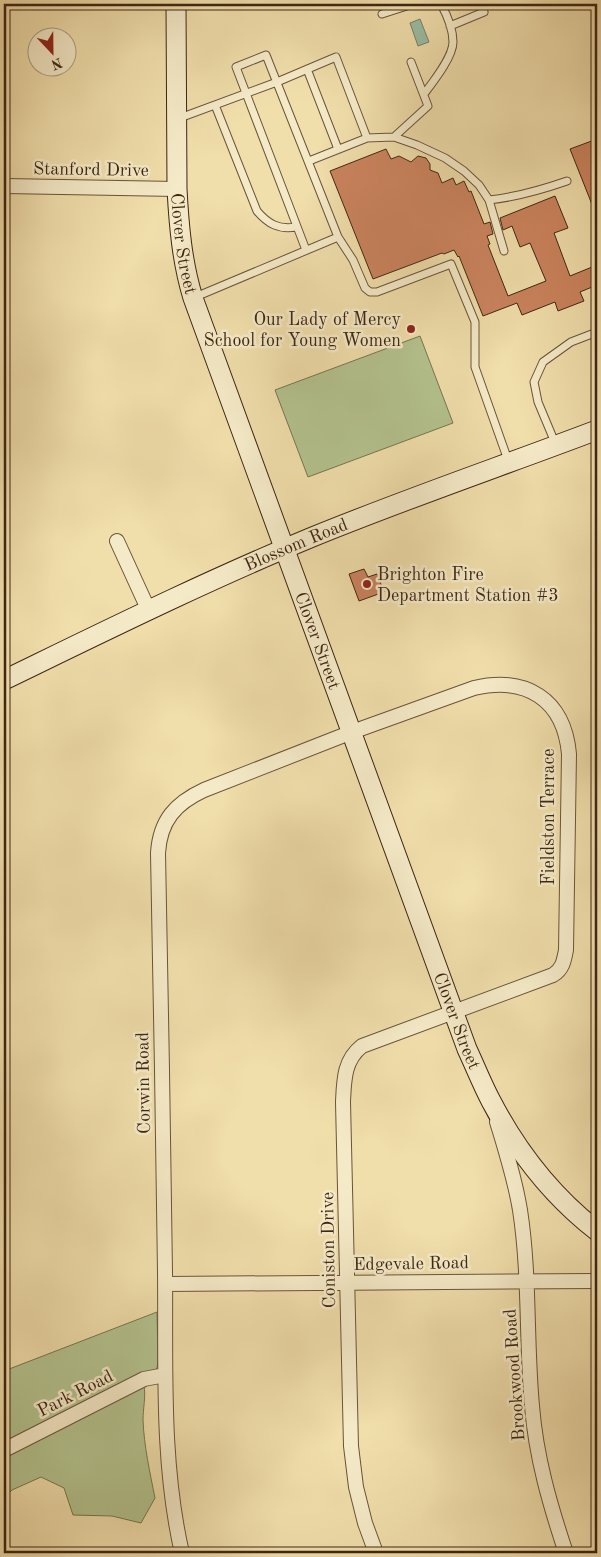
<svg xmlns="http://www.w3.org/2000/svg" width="601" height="1557" font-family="'Old Standard TT',serif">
<rect width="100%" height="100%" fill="#f0deab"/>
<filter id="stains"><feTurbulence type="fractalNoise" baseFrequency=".004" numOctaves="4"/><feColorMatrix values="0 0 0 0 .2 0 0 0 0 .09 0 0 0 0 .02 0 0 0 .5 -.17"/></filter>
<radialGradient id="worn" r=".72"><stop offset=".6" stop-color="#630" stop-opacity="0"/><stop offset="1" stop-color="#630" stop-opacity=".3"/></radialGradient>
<path fill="#b3c28e" stroke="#787450" d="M 420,336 L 453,423 L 308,477 L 275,390 Z
M 157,1312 L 158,1361 L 157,1368 L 153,1372 L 4,1445 L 4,1371 Z
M 144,1385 C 146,1397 143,1408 143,1420 C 144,1446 150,1473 155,1498 L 141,1523 L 112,1516 L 73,1515 L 64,1488 L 41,1477 L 12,1490 L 4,1498 L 4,1456 Z"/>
<path fill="#9bbda4" stroke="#76816a" d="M 420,19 L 429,42 L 418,46 L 410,23 Z"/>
<path fill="#ca835e" stroke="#3e2613" d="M 597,139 L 597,217 L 570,149 Z
M 386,149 L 391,159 L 399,156 L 411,162 L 418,156 L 426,158 L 430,164 L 430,170 L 438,173 L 442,183 L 453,178 L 456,185 L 464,181 L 469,192 L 471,191 L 484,224 L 490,222 L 493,234 L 487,236 L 490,244 L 488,245 L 508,296 L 546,281 L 530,243 L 520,247 L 512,226 L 503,230 L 500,218 L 555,196 L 568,228 L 554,233 L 570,276 L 597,265 L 597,285 L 580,292 L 584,301 L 558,311 L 555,302 L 522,315 L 517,303 L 483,316 L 459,256 L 458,257 L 454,250 L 444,254 L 442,253 L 373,279 L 330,171 Z
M 364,569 L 368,577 L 377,574 L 384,592 L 359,601 L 349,574 Z"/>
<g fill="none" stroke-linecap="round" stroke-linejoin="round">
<g stroke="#6a5439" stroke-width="9">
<path id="lane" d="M 382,14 L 413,4
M 450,26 L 484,12 L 481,4
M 307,69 L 338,149
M 424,94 C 433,82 453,57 453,42 C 453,29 447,15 441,4
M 215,105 L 257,211 C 268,224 279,230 296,227
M 177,119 L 277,82 L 336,57 L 367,138 L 309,161
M 394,137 L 428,106 L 411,62
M 367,138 L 394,137 L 417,145 L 445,158 L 464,171 L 479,185 L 489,200 L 504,251
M 489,200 C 517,197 541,190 567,181
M 306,250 L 236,67 L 266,55 L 338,237 L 353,260 L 365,288 L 370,292 L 377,292 L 451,264 L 475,322 L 475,367 L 509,463
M 193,298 L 338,237
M 556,445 L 538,402 L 534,382 L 543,362 L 571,342 L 597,332"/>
</g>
<g stroke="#6a5439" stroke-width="16">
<path id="street" d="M 4,186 L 177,189
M 117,541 L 149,611
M 497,1122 C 506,1151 515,1180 520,1210 C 530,1275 526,1341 532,1406 C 536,1457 550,1505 566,1553
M 165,1284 L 597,1281
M 4,1450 L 144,1379 L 165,1375
M 182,1553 C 161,1462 166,1365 165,1272 C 163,1132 161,993 158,853 C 160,820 176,803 204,790 L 352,732 L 474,688 C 526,676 564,699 569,754 L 566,950 C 564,960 563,969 553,975 L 362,1046 C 344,1060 344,1080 343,1102 L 351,1446 L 356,1487 L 365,1523 L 376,1553"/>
</g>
<g stroke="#3e2613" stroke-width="21">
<g id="secondary">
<path id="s1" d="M 176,4 L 177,189 C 179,226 182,262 193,298 L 467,1049 C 475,1066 482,1084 491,1101 C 517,1151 552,1196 597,1231"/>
<path id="s2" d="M 4,680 C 105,631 206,581 310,538 C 405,499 502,466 597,430"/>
</g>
</g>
<use href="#lane" stroke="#f5eac8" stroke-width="7"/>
<use href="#street" stroke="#f5eac8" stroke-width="14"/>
<use href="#secondary" stroke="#f5eac8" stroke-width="19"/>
</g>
<g fill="#8f2418" stroke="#f5eac8" stroke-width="2">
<circle cx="411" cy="329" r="5"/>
<circle cx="367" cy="584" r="5"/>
</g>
<g text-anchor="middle" stroke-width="5" stroke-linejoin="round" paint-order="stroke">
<g font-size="18" fill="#3e2613" stroke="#f5eac8">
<text transform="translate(91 169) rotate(1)" y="6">Stanford Drive</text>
<text dy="6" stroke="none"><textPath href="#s1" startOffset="240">Clover Street</textPath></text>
<text dy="6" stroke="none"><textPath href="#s2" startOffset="322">Blossom Road</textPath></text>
<text dy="6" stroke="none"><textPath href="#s1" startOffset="660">Clover Street</textPath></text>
<text transform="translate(548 817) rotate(-90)" y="6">Fieldston Terrace</text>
<text dy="6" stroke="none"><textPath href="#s1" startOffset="1065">Clover Street</textPath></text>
<text transform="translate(143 1083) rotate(-91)" y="6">Corwin Road</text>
<text transform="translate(328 1250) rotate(-91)" y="6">Coniston Drive</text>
<text transform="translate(411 1263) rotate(-1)" y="6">Edgevale Road</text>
<text transform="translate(514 1375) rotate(-94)" y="6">Brookwood Road</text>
<text transform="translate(75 1393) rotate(-27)" y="6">Park Road</text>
</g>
<g font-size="18" fill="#3e2613" stroke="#f5eac8" text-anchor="end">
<text x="401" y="325">Our Lady of Mercy<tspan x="401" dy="21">School for Young Women</tspan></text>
<text x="377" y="580" text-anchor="start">Brighton Fire<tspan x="377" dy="21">Department Station #3</tspan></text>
</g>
</g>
<rect width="601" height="1557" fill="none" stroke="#f0deab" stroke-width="20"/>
<rect x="5" y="5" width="591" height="1547" fill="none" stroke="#3e2613" stroke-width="2.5"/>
<rect x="10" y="10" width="581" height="1537" fill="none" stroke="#3e2613"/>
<g transform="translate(52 52) rotate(158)"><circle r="24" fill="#f5eac8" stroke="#ac9c80"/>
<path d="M0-4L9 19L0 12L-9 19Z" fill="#8f2418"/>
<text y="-8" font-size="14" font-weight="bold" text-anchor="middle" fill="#3e2613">N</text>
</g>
<rect width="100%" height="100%" filter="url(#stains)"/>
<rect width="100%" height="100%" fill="url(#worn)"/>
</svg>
